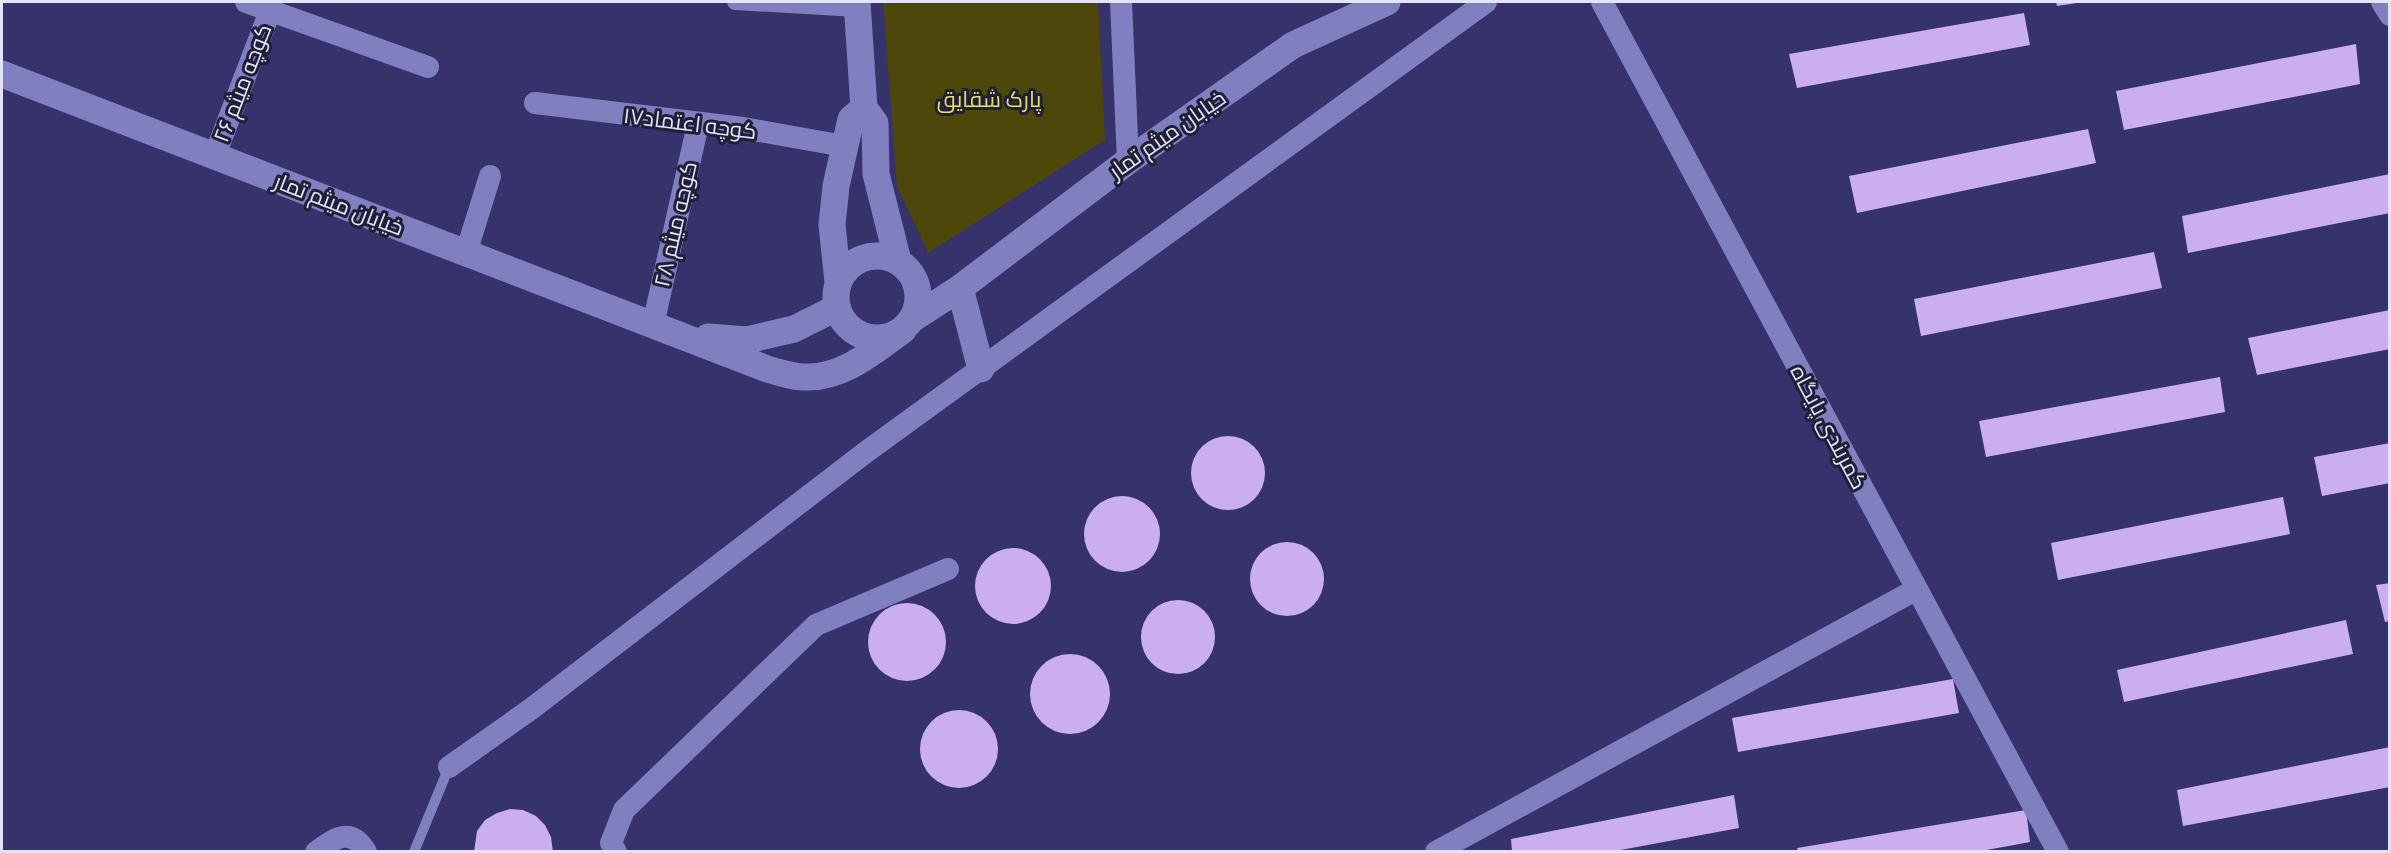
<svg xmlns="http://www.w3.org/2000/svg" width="2391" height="853" font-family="Signika,Cairo,sans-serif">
<rect width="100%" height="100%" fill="#36326b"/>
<path fill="#4d4809" d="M 883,2 L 1098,2 L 1105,140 L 928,253 L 897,186 Z"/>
<path fill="#caaef0" d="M 2056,2 L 2077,2 L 2077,3 L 2057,6 Z
M 2024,13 L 2030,45 L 1797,88 L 1789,54 Z
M 2356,44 L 2360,84 L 2124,130 L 2116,91 Z
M 2088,129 L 2096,163 L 1857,213 L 1849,176 Z
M 2390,174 L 2390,213 L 2188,253 L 2182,216 Z
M 2154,252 L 2162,288 L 1921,336 L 1914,299 Z
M 2390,310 L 2390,349 L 2257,375 L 2248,338 Z
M 2220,377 L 2225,412 L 1986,457 L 1979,421 Z
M1191 473a37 37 0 1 1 74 0a37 37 0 1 1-74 0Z
M 2390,443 L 2390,483 L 2322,496 L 2314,457 Z
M1084 534a38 38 0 1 1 76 0a38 38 0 1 1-76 0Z
M 2283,497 L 2290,534 L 2058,580 L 2051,543 Z
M1250 579a37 37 0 1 1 74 0a37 37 0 1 1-74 0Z
M975 586a38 38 0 1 1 76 0a38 38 0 1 1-76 0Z
M 2390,583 L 2390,621 L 2385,622 L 2376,585 Z
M1141 637a37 37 0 1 1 74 0a37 37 0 1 1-74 0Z
M868 642a39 39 0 1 1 78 0a39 39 0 1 1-78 0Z
M 2346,620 L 2353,654 L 2124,702 L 2117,670 Z
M1030 694a40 40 0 1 1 80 0a40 40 0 1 1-80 0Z
M 1953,679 L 1959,713 L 1738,752 L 1732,718 Z
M920 749a39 39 0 1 1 78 0a39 39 0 1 1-78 0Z
M 2390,747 L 2390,787 L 2183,826 L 2177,790 Z
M 1734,795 L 1739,828 L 1610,852 L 1512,852 L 1511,839 Z
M 510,809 L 523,810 L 536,816 L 545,825 L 551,837 L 553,852 L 474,852 L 477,831 L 485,820 L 497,813 Z
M 2026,810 L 2030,842 L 1976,852 L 1798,852 L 1797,848 Z"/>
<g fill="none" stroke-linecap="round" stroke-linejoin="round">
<path stroke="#807fbf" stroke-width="10" d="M 414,852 L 449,767"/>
<path stroke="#807fbf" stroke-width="16" d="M 735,2 L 857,9"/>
<path stroke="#807fbf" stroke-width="22" d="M 246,2 L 428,67
M 1121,2 L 1128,161
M 1602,2 L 2058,852
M 2382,2 L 2390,15
M 535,103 L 743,128 L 844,146
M 215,155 L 270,11
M 466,253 L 490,176
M 653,325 L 698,124
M 449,767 L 531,709 L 866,452 L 1486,2
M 316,852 C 335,838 351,826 366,852
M 616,852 L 611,843 L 624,810 L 816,625 L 948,569
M 1436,852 L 1917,589"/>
<path stroke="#807fbf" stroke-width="27" d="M 857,2 L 864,108 L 875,123 L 876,174 L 898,261
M 2,74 L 767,369 C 779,372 792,377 804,377 C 842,379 874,351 903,330
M836 297a41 41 0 1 1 82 0a41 41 0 1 1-82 0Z
M 838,282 L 832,225 L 836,186 L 851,119 L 864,108
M 960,288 L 981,369
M 914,318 L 960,288 L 1128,161 L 1293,45 L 1387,2
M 708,337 L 747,340 L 794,329 L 836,308"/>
</g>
<g text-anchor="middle" stroke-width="6" stroke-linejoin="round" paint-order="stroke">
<g font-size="22" fill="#e3e4f9" stroke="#1f1f38">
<text transform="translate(242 83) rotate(-69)" y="8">کوچه میثم ۲۶</text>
<text transform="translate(690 123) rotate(7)" y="8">کوچه اعتماد۱۷</text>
<text transform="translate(1167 134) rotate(-35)" y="8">خیابان میثم تمار</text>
<text transform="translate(339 204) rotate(21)" y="8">خیابان میثم تمار</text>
<text transform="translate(675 224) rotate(-77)" y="8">کوچه میثم ۲۸</text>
<text transform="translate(1829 427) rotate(62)" y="8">کمربندی پایگاه</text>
</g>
<g font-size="22" fill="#e9de66" stroke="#1f1f38">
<text x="989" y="107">پارک شقایق</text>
</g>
</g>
<rect width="2391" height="853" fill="none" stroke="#e3e4f9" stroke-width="6"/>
</svg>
